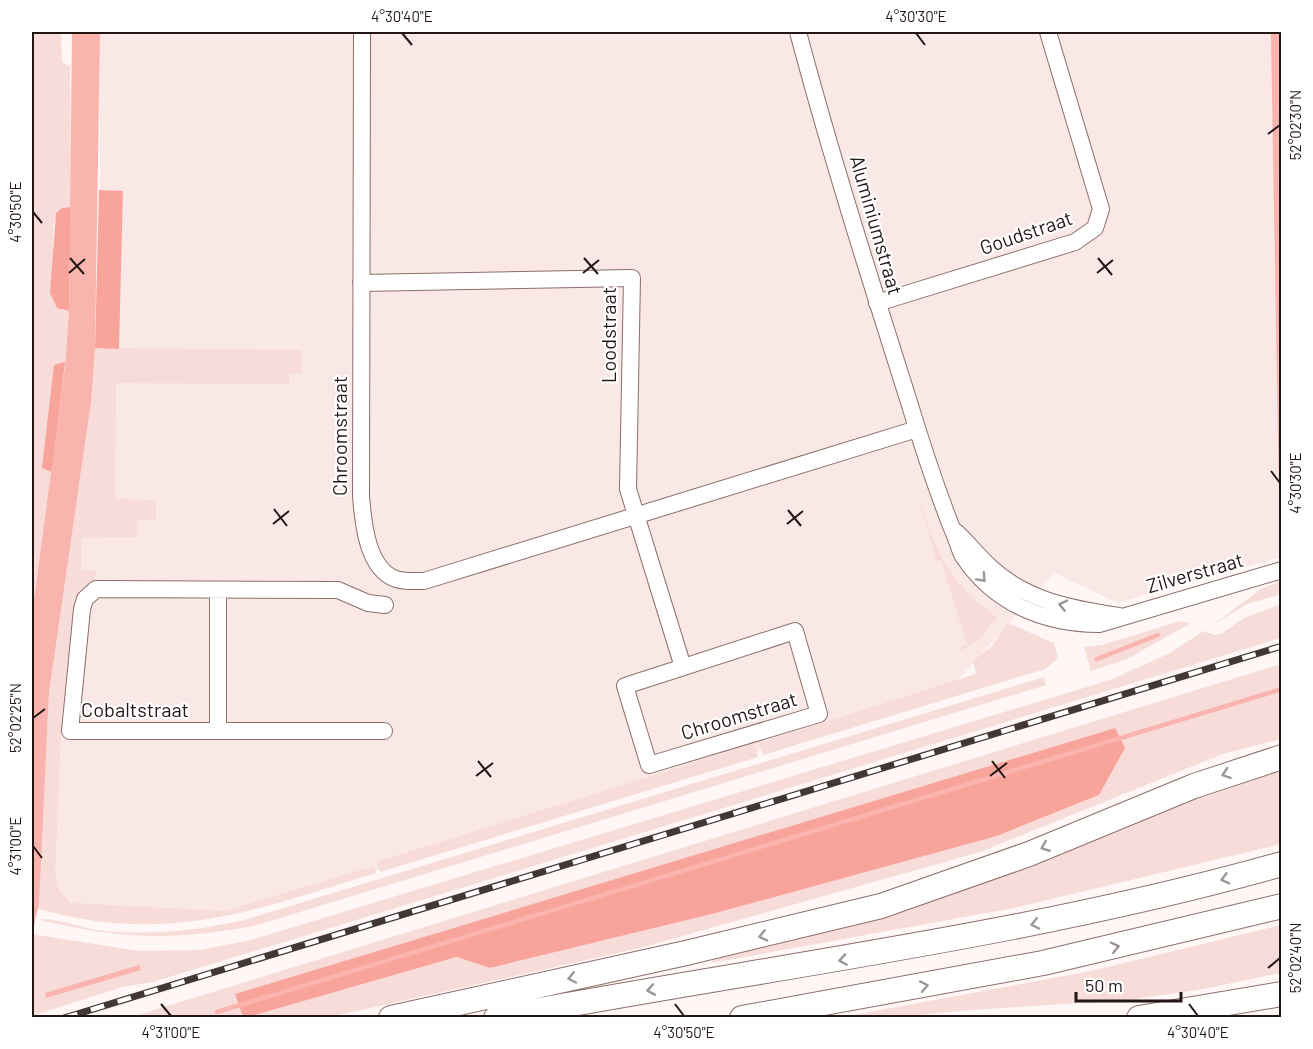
<svg xmlns="http://www.w3.org/2000/svg" width="1313" height="1049" font-family="Barlow,sans-serif">
<rect width="100%" height="100%" fill="#fef7f6"/>
<path fill="#f9e8e5" d="M 99,32 L 1281,32 L 1281,557 L 1117,603 L 1055,573 L 947,692 L 345,880 L 220,913 L 43,906 L 61,653 L 101,300 Z"/>
<path fill="#f7dcd9" d="M 32,32 L 61,32 L 62,62 L 70,66 L 71,207 L 62,208 L 54,222 L 52,277 L 62,310 L 69,311 L 65,367 L 32,614 L 32,329 L 34,310 L 32,308 Z
M 95,348 L 302,350 L 302,373 L 289,374 L 289,384 L 116,383 L 115,499 L 156,500 L 156,520 L 137,520 L 138,537 L 81,538 L 81,570 L 96,571 L 94,582 L 81,589 L 77,605 L 62,710 L 55,873 L 58,889 L 71,903 L 225,911 L 374,866 L 376,873 C 252,911 169,945 38,909 L 49,693 L 91,402 Z
M 919,500 C 924,509 927,523 931,534 C 943,568 967,597 997,617 L 978,641 L 962,650 L 958,648 L 967,644 L 941,560 L 937,561 Z
M 1281,581 L 1281,594 L 1247,604 L 1214,624 L 1261,589 Z
M 1281,604 L 1281,638 L 153,982 L 122,987 L 32,1016 L 32,934 L 139,951 L 200,950 L 251,940 L 1110,680 L 1168,654 L 1204,631 L 1214,635 L 1221,634 L 1244,618 Z
M 1180,621 L 1191,623 L 1127,659 L 1091,671 L 1084,647 L 1102,645 Z
M 1008,623 L 1054,643 L 1058,658 L 1045,669 L 763,755 L 759,743 L 976,674 L 973,661 L 991,647 Z
M 1281,664 L 1281,739 L 1223,754 L 980,852 L 640,948 L 330,1017 L 248,1017 L 458,957 L 490,968 L 716,913 L 997,836 L 1099,795 L 1115,728 L 236,994 L 243,1017 L 128,1018 Z
M 1044,677 L 1046,685 L 254,926 C 173,941 120,939 40,920 C 48,916 84,928 97,930 C 146,936 196,931 244,920 Z
M 754,744 L 758,757 L 380,872 L 377,862 Z
M 1281,767 L 1281,844 L 1014,908 L 711,963 L 713,960 L 857,922 L 1211,789 Z
M 1281,925 L 1281,973 L 1203,989 L 1129,1000 L 970,1010 L 900,1017 L 843,1017 L 1091,971 Z"/>
<path fill="#f8a49b" d="M 99,190 L 123,191 L 119,349 L 95,348 Z
M 71,207 L 69,311 L 57,308 L 50,293 L 56,213 L 62,208 Z
M 65,362 L 52,472 L 42,468 L 54,365 Z
M 1115,728 L 1125,748 L 1099,795 L 997,836 L 716,913 L 490,968 L 457,957 L 248,1017 L 243,1017 L 235,994 Z"/>
<path fill="#f9b5ad" d="M 72,32 L 100,32 L 95,348 L 91,402 L 49,693 L 39,903 L 32,935 L 32,614 L 65,367 L 69,311 Z
M 1271,32 L 1282,32 L 1279,499 L 1271,38 Z
M 139,965 L 141,970 L 46,998 L 45,993 Z"/>
<g fill="none" stroke-linecap="round" stroke-linejoin="round">
<path stroke="#f9b5ad" stroke-width="4.5" d="M 1097,659 L 1158,635
M 217,1012 L 1282,689"/>
<g stroke="#8c6e6a" stroke-width="18">
<path id="minor" d="M 362,32 L 361,496 C 363,522 367,569 396,579 C 405,582 415,581 424,581 L 917,429
M 798,32 C 831,156 870,279 909,402 C 922,445 936,488 953,531 C 957,539 959,549 963,556 C 994,603 1044,624 1099,624 L 1282,570
M 361,283 L 632,278 L 628,489 L 683,667
M 877,303 L 1075,242 L 1095,228 L 1101,209 L 1048,32
M 956,532 C 968,543 979,557 991,568 C 1027,601 1073,609 1119,616
M 795,631 L 819,714 L 649,765 L 625,686 Z
M 218,730 L 218,590
M 384,731 L 70,731 L 82,609 L 85,599 L 96,589 L 338,590 L 368,603 L 385,605"/>
</g>
<g stroke="#8c6e6a" stroke-width="26">
<path id="highway" d="M 391,1018 L 686,953 L 881,906 L 1029,854 L 1194,786 L 1282,757
M 496,1018 C 759,968 1024,937 1282,864
M 742,1018 L 1043,963 L 1282,906
M 1139,1018 L 1282,994"/>
</g>
<use href="#minor" stroke="#fff" stroke-width="16"/>
<use href="#highway" stroke="#fff" stroke-width="24"/>
<g stroke="#423736" stroke-width="7">
<path id="rail" d="M 64,1018 L 1282,646"/>
</g>
<use href="#rail" stroke="#fff" stroke-width="4.5" stroke-dasharray="14" stroke-linecap="butt"/>
</g>
<defs><path id="oneway-chevron" d="M-2-3.5L2.5 0L-2 3.5" fill="none" stroke-width="1.6" stroke-linecap="round" stroke-linejoin="round" transform="scale(1.5)"/></defs>
<g stroke="#9c9796">
<use href="#oneway-chevron" transform="translate(982 578) rotate(47)"/>
<use href="#oneway-chevron" transform="translate(1063 605) rotate(-167)"/>
<use href="#oneway-chevron" transform="translate(1226 774) rotate(161)"/>
<use href="#oneway-chevron" transform="translate(1045 847) rotate(158)"/>
<use href="#oneway-chevron" transform="translate(1225 879) rotate(165)"/>
<use href="#oneway-chevron" transform="translate(1035 924) rotate(168)"/>
<use href="#oneway-chevron" transform="translate(763 936) rotate(167)"/>
<use href="#oneway-chevron" transform="translate(1115 947) rotate(-13)"/>
<use href="#oneway-chevron" transform="translate(843 960) rotate(171)"/>
<use href="#oneway-chevron" transform="translate(572 978) rotate(168)"/>
<use href="#oneway-chevron" transform="translate(924 986) rotate(-11)"/>
<use href="#oneway-chevron" transform="translate(651 990) rotate(170)"/>
</g>
<path fill="none" stroke="#231716" stroke-width="2" d="M 402,33 L 412,45M 916,33 L 925,45M 1268,134 L 1280,125M 33,212 L 42,223M 70,258 L 84,274M 584,258 L 598,274M 1098,258 L 1112,275M 69,273 L 85,259M 583,273 L 599,260M 1097,273 L 1113,260M 1271,471 L 1280,483M 274,509 L 287,526M 788,510 L 801,526M 273,524 L 289,511M 787,524 L 803,511M 33,718 L 45,709M 478,761 L 491,777M 992,761 L 1005,778M 476,776 L 493,763M 990,776 L 1007,763M 33,846 L 42,858M 1268,968 L 1280,958M 161,1004 L 171,1016M 675,1004 L 684,1016M 1189,1004 L 1198,1016"/>
<g text-anchor="middle" stroke-width="4.5" stroke-linejoin="round" paint-order="stroke">
<g font-size="20" fill="#231716" stroke="#fff">
<text transform="translate(876 225) rotate(74)" y="7">Aluminiumstraat</text>
<text transform="translate(1026 233) rotate(-19)" y="7">Goudstraat</text>
<text transform="translate(609 335) rotate(-90)" y="7">Loodstraat</text>
<text transform="translate(340 436) rotate(-90)" y="7">Chroomstraat</text>
<text transform="translate(1195 573) rotate(-16)" y="7">Zilverstraat</text>
<text x="135" y="717">Cobaltstraat</text>
<text transform="translate(739 716) rotate(-17)" y="7">Chroomstraat</text>
</g>
</g>
<rect width="1313" height="1049" fill="none" stroke="#ffffff" stroke-width="66"/>
<path d="M1076 992v9h105v-9" fill="none" stroke="#231716" stroke-width="3"/>
<text x="1085" y="992" font-size="18" fill="#231716" stroke="#ffffff" stroke-width="4.5" paint-order="stroke">50 m</text>
<rect x="33" y="33" width="1247" height="983" fill="none" stroke="#231716" stroke-width="2"/>
<g font-size="15" text-anchor="middle" fill="#231716">
<text x="402" y="22">4°30'40"E</text>
<text x="916" y="22">4°30'30"E</text>
<text transform="translate(1296 125) rotate(-90)" y="5">52°02'30"N</text>
<text transform="translate(16 212) rotate(-90)" y="5">4°30'50"E</text>
<text transform="translate(1296 483) rotate(-90)" y="5">4°30'30"E</text>
<text transform="translate(16 718) rotate(-90)" y="5">52°02'25"N</text>
<text transform="translate(16 846) rotate(-90)" y="5">4°31'00"E</text>
<text transform="translate(1296 958) rotate(-90)" y="5">52°02'40"N</text>
<text x="171" y="1038">4°31'00"E</text>
<text x="684" y="1038">4°30'50"E</text>
<text x="1198" y="1038">4°30'40"E</text>
</g>
</svg>
